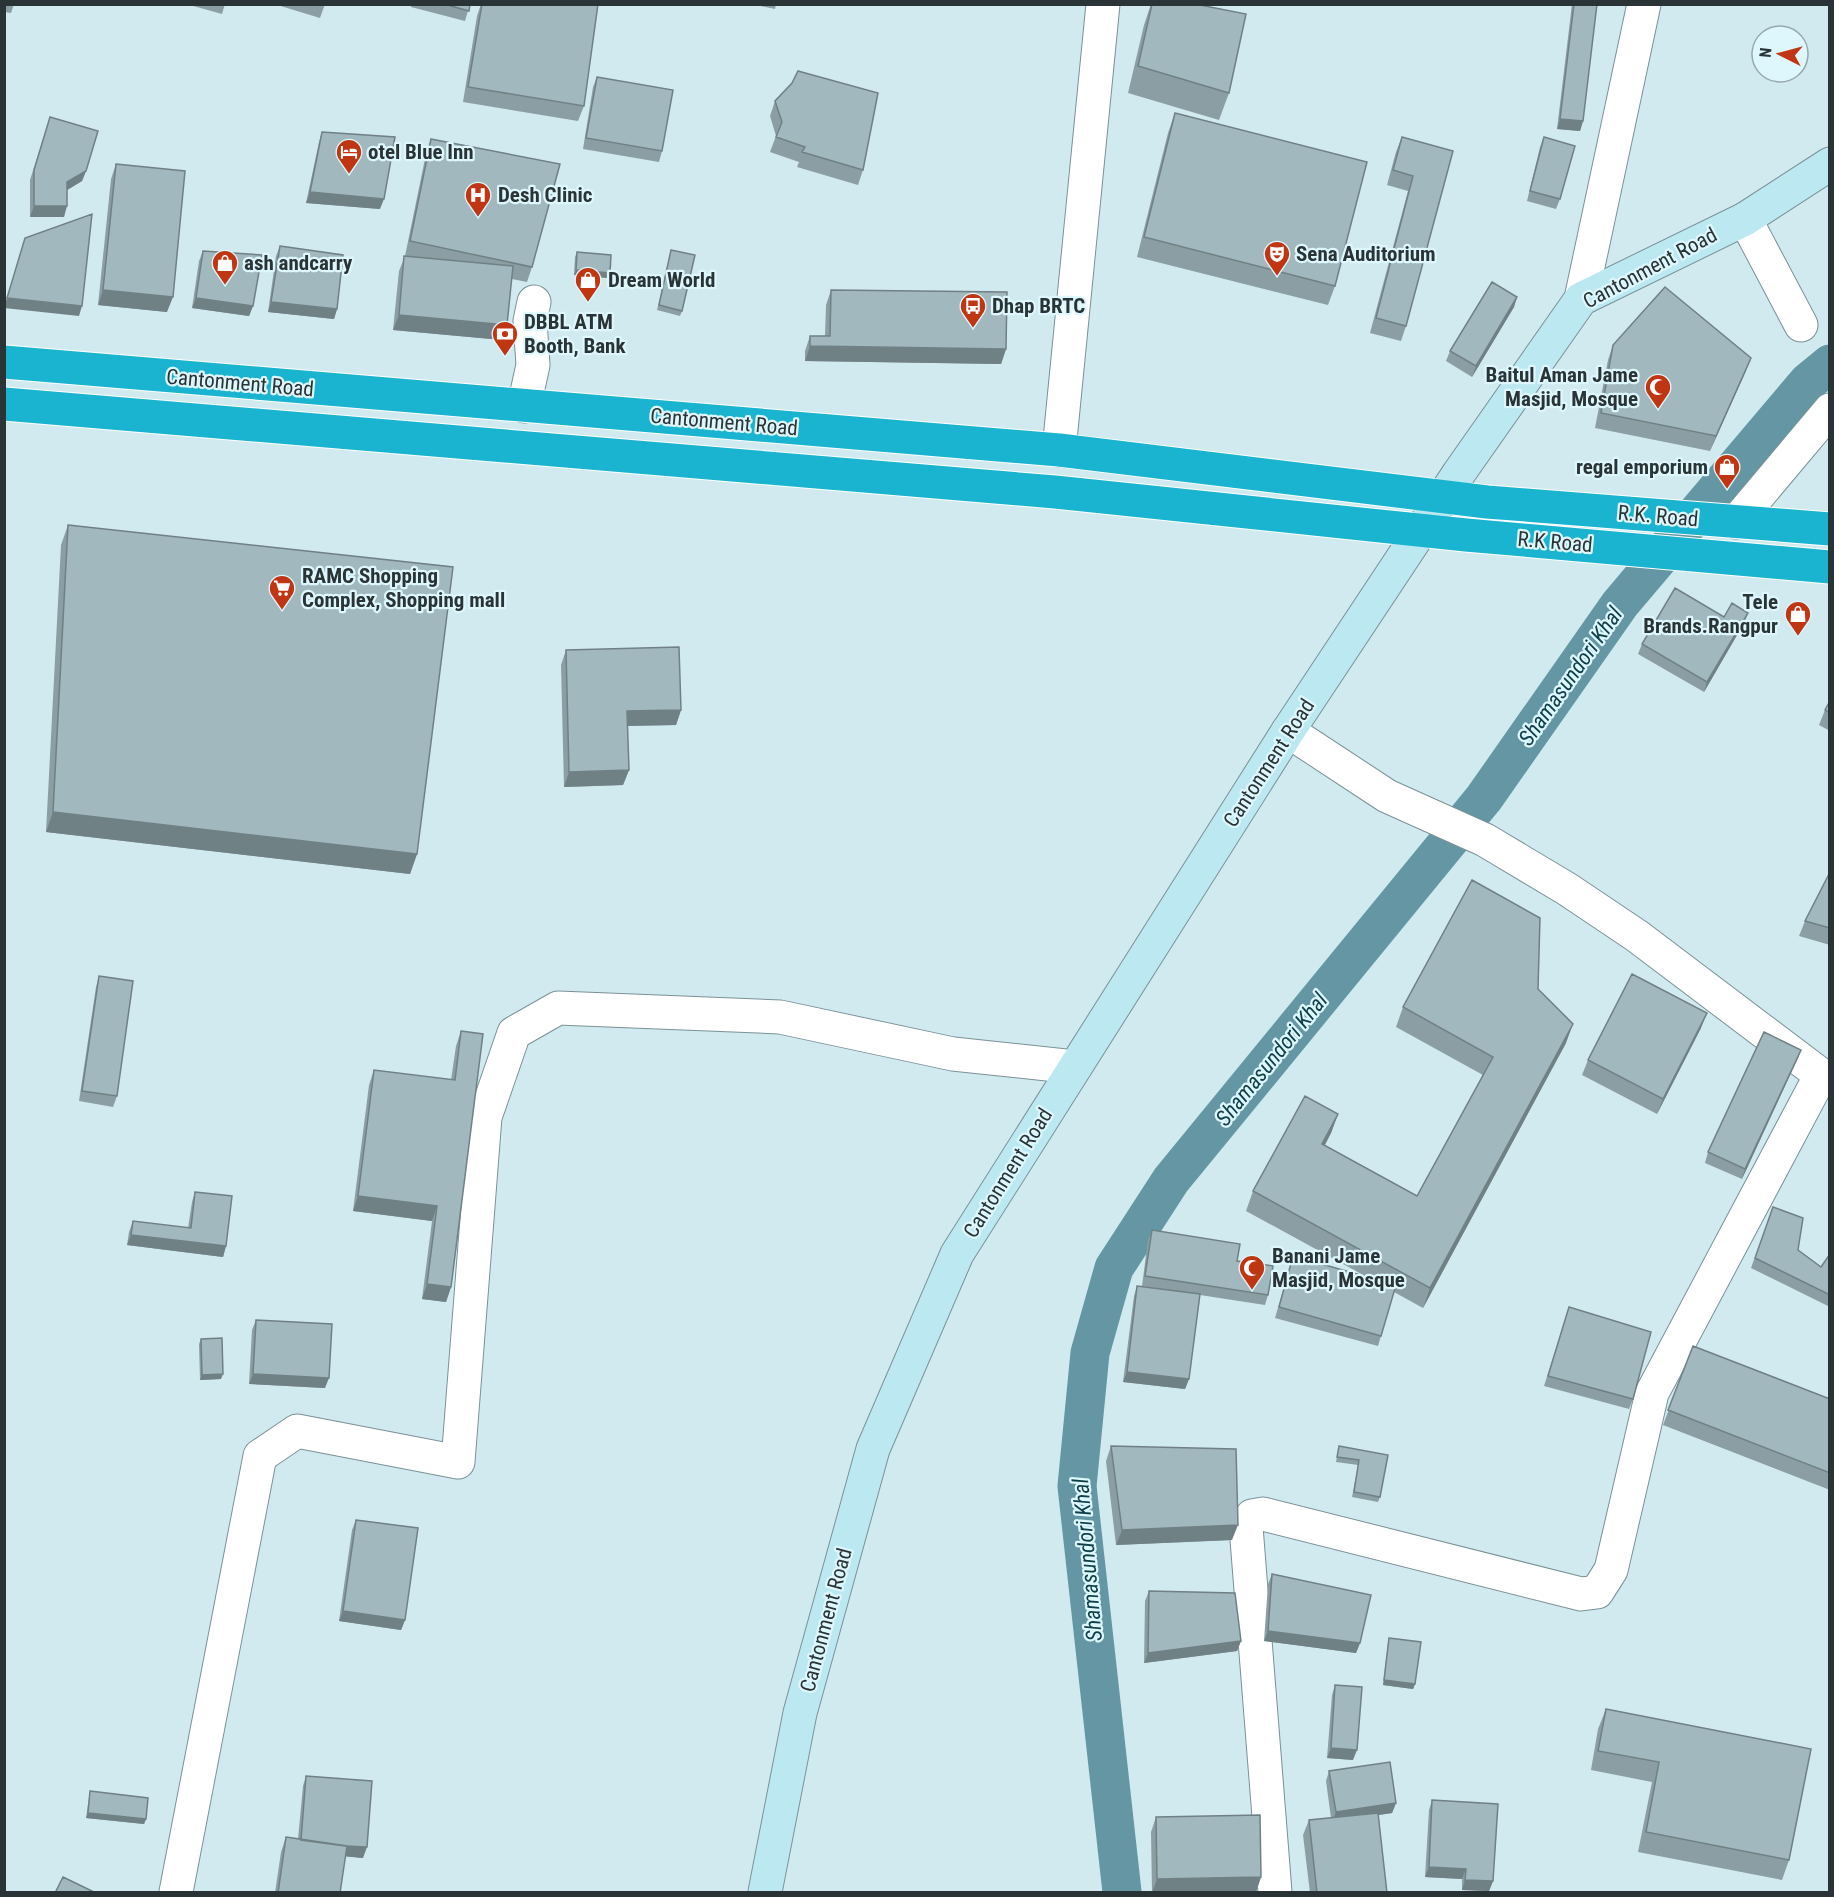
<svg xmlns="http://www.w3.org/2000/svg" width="1834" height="1897" font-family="'Roboto Condensed',sans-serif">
<rect width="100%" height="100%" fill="#d1eaf0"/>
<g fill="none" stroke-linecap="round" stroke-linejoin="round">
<path stroke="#6497a3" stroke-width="39" d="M 1122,1892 L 1077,1486 L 1090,1353 L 1114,1268 L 1171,1180 L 1484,798 L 1620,604 L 1808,382 L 1830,364"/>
<g stroke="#7a9197" stroke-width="35">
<path id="street" d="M 1745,219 L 1801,325
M 1581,299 L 1644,4
M 524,406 L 533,365 L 530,321 L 534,302
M 1059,450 L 1103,4
M 1736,522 L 1830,410
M 1288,731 L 1387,796 L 1485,840 L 1567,889 L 1637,936 L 1821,1075 L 1830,1078
M 176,1892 L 260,1456 L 297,1431 L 458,1462 L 485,1117 L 514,1033 L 558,1008 L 780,1017 L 953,1054 L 1075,1067
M 1275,1892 L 1246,1527 L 1252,1516 L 1263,1514 L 1581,1594 L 1597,1592 L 1611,1570 L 1652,1393 L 1821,1075"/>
</g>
<g stroke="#7a9197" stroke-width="35">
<path id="secondary" d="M 765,1892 L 800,1713 L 873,1449 L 957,1254 L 1288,731 L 1459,473 L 1581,299 L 1745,219 L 1830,164"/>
</g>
<g stroke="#fff" stroke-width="35">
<path id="highway" d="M 4,362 L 1059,450 L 1487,502 L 1830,529
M 4,404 L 1055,492 L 1466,535 L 1830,567"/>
</g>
<use href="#street" stroke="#fff" stroke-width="33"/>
<use href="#secondary" stroke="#bbe8f1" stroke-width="33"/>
<use href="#highway" stroke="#1bb4d0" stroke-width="33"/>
</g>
<path fill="#8a9ea3" d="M 4,4 L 14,4 L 11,13 L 4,12 Z
M 186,4 L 225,4 L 222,14 Z
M 274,4 L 325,4 L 320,18 Z
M 411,4 L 470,4 L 465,21 L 411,7 Z
M 481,4 L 598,4 L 584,106 L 578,121 L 463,102 L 477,16 Z
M 751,4 L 776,4 L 775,9 Z
M 1151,4 L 1195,4 L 1229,93 L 1219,120 L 1128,93 L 1144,25 Z
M 1572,4 L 1597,4 L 1583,121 L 1580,131 L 1557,129 Z
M 597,77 L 662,151 L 659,162 L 583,149 L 593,87 Z
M 775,101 L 863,170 L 858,185 L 797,167 L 799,162 L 770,152 L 776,136 L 770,116 Z
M 1175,113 L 1335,286 L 1328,305 L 1137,257 L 1168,133 Z
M 50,117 L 86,171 L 82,181 L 67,190 L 64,217 L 30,217 L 30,180 Z
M 322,132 L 380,209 L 306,203 L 319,142 Z
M 1402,137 L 1453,151 L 1406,326 L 1401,341 L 1370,333 L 1408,191 L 1387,185 L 1396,152 Z
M 1544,137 L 1560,199 L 1556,209 L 1527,201 L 1540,147 Z
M 431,139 L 532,267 L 527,282 L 512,279 L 502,340 L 393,330 L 399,271 L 405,256 L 426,154 Z
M 116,164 L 167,312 L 98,305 L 111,179 Z
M 280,246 L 337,309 L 334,319 L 268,312 L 276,256 Z
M 671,250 L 682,311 L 680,316 L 657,310 Z
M 203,251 L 253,306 L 249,316 L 192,308 L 199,261 Z
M 577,252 L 608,278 L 574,275 L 575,257 Z
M 831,290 L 1006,349 L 1001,364 L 805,361 L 805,351 L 810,336 L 825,336 L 826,305 Z
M 1517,297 L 1514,307 L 1472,377 L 1446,361 L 1450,351 Z
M 1613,345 L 1751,358 L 1745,373 L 1710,451 L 1595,428 L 1608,360 Z
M 68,525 L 417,854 L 410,874 L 46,832 L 61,545 Z
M 1724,617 L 1744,623 L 1704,692 L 1638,654 L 1642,644 Z
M 566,650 L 681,710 L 676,725 L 627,726 L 629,770 L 623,785 L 564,787 L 561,665 Z
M 1830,701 L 1830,731 L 1819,725 L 1825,710 Z
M 1830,872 L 1830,945 L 1799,936 L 1805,921 Z
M 99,976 L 117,1096 L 113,1107 L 79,1101 L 96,987 Z
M 1538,989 L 1566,1043 L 1423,1308 L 1394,1292 L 1378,1346 L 1275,1318 L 1293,1256 L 1365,1276 L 1246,1211 L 1253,1191 L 1338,1114 L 1331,1133 L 1325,1145 L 1417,1196 L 1483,1075 L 1396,1027 L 1403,1007 Z
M 1701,1028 L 1657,1114 L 1582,1075 L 1588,1060 Z
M 461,1031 L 451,1287 L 446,1302 L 422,1299 L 432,1221 L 353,1211 L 369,1085 L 374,1070 L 451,1080 L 456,1046 Z
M 1801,1050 L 1797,1060 L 1742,1179 L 1705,1163 L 1708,1152 Z
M 195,1192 L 226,1246 L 223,1257 L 127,1245 L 129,1232 L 133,1221 L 188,1228 L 192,1202 Z
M 1773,1207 L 1798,1250 L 1821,1267 L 1830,1254 L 1830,1307 L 1751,1268 Z
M 1152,1230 L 1237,1261 L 1268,1295 L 1265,1305 L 1200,1295 L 1189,1379 L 1185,1389 L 1123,1382 L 1134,1296 L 1137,1286 L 1167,1290 L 1142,1286 L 1148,1240 Z
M 1569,1307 L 1633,1399 L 1629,1409 L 1544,1386 Z
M 256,1320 L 325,1388 L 249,1384 L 252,1330 Z
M 201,1339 L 221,1379 L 200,1380 L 199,1344 Z
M 1693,1346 L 1830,1399 L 1830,1490 L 1663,1425 Z
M 1111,1446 L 1232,1540 L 1116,1545 L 1106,1461 Z
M 1339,1446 L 1388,1455 L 1380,1497 L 1378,1502 L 1352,1497 L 1358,1465 L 1336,1462 Z
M 356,1520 L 405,1620 L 401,1630 L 339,1621 L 352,1530 Z
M 1272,1574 L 1360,1643 L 1356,1653 L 1264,1641 L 1268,1584 Z
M 1149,1591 L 1241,1641 L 1237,1651 L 1144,1663 L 1145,1601 Z
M 1389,1638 L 1415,1684 L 1413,1689 L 1383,1685 L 1388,1643 Z
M 1335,1685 L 1353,1760 L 1327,1758 L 1332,1695 Z
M 1606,1709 L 1789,1860 L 1782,1880 L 1638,1852 L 1652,1782 L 1591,1770 L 1598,1729 Z
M 1329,1771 L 1396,1803 L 1392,1813 L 1378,1815 L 1387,1893 L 1310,1893 L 1303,1835 L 1309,1820 L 1331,1818 L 1326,1781 Z
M 306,1776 L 363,1858 L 345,1856 L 340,1893 L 275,1893 L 281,1852 L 286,1837 L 298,1839 L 303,1786 Z
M 90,1791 L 146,1819 L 144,1824 L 86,1818 L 89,1797 Z
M 1432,1800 L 1493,1881 L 1489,1891 L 1462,1890 L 1462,1879 L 1425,1877 L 1429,1810 Z
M 1156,1817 L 1261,1877 L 1256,1892 L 1152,1893 L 1151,1832 Z"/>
<path fill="#708185" d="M 1560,119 L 1583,121 L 1580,131 L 1557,129 Z
M 86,171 L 82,181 L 64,192 L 67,182 Z
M 310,192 L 384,199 L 380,209 L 306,203 Z
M 34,206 L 67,206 L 64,217 L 30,217 Z
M 576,270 L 610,273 L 608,278 L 574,275 Z
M 103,290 L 173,297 L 167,312 L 98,305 Z
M 1517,297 L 1514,307 L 1472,377 L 1476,366 Z
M 7,298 L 82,306 L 79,316 L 4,308 L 4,305 Z
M 196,298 L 253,306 L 249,316 L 192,308 Z
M 271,302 L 337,309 L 334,319 L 268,312 Z
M 399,315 L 507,325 L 502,340 L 393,330 Z
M 810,346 L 1006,349 L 1001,364 L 805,361 Z
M 1751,358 L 1745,373 L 1710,451 L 1716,436 Z
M 1748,613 L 1744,623 L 1704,692 L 1707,682 Z
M 681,710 L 676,725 L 621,726 L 627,711 Z
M 629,770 L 623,785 L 564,787 L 569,772 Z
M 53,812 L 417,854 L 410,874 L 46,832 Z
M 1707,1013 L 1701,1028 L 1657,1114 L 1663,1099 Z
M 1573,1024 L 1566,1043 L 1423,1308 L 1430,1288 Z
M 1801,1050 L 1797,1060 L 1742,1179 L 1745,1169 Z
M 1338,1114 L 1331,1133 L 1315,1163 L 1322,1144 Z
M 358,1196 L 437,1206 L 432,1221 L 353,1211 Z
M 131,1235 L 226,1246 L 223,1257 L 127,1245 Z
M 427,1284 L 451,1287 L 446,1302 L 422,1299 Z
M 1127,1372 L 1189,1379 L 1185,1389 L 1123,1382 Z
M 223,1374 L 221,1379 L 200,1380 L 202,1375 Z
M 253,1374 L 329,1378 L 325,1388 L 249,1384 Z
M 1238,1525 L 1232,1540 L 1116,1545 L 1122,1530 Z
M 343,1611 L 405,1620 L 401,1630 L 339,1621 Z
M 1268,1631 L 1360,1643 L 1356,1653 L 1264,1641 Z
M 1241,1641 L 1237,1651 L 1144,1663 L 1148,1653 Z
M 1384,1680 L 1415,1684 L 1413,1689 L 1383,1685 Z
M 1331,1748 L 1357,1750 L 1353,1760 L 1327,1758 Z
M 1396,1803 L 1392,1813 L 1332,1822 L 1336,1812 Z
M 88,1813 L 146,1819 L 144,1824 L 86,1818 Z
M 301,1842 L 367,1847 L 363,1858 L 297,1852 Z
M 1429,1867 L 1466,1869 L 1462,1879 L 1425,1877 Z
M 1261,1877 L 1256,1892 L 1152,1893 L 1157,1879 Z
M 1465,1880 L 1493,1881 L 1489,1891 L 1462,1890 Z"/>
<path fill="#a0b8be" stroke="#708185" stroke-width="1.5" d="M 444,4 L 470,4 L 469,11 Z
M 482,4 L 598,4 L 584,106 L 468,87 Z
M 1152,4 L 1195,4 L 1246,14 L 1229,93 L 1138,66 Z
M 1574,4 L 1597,4 L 1583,121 L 1560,119 Z
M 798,71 L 878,93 L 863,170 L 802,152 L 805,147 L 776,137 L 782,122 L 775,101 L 792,83 Z
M 597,77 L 673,90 L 662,151 L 586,138 Z
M 1175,113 L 1367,162 L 1335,286 L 1144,237 Z
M 50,117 L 98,131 L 86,171 L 67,182 L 67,206 L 34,206 L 34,170 Z
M 322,132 L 395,137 L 384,199 L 310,192 Z
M 1402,137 L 1453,151 L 1406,326 L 1376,318 L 1413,176 L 1393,170 Z
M 1544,137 L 1575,146 L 1560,199 L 1530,191 Z
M 431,139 L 560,164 L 532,267 L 410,241 Z
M 116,164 L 185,171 L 173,297 L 103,290 Z
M 92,214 L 82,306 L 7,298 L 25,238 Z
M 280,246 L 343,255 L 337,309 L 271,302 Z
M 671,250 L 695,255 L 682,311 L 659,305 Z
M 203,251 L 262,255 L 253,306 L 196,298 Z
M 577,252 L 611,255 L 610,273 L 576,270 Z
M 404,256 L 513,266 L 507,325 L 399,315 Z
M 1492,282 L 1517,297 L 1476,366 L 1450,351 Z
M 1665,287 L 1751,358 L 1716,436 L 1601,413 L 1613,345 Z
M 831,290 L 1007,292 L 1006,349 L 810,346 L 810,336 L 830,336 Z
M 68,525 L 453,567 L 417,854 L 53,812 Z
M 1675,588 L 1724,617 L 1732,603 L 1748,613 L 1707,682 L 1642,644 Z
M 679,647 L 681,710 L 627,711 L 629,770 L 569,772 L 566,650 Z
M 1830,701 L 1830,713 L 1825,710 Z
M 1830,872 L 1830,928 L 1805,921 Z
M 1472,880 L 1540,918 L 1538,989 L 1573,1024 L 1430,1288 L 1253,1191 L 1305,1096 L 1338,1114 L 1322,1144 L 1417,1196 L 1493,1057 L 1403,1007 Z
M 1632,974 L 1707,1013 L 1663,1099 L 1588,1060 Z
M 99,976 L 133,981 L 117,1096 L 82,1091 Z
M 461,1031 L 483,1034 L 451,1287 L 427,1284 L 437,1206 L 358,1196 L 374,1070 L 455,1080 Z
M 1764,1032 L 1801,1050 L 1745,1169 L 1708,1152 Z
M 195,1192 L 232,1196 L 226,1246 L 131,1235 L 133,1221 L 191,1228 Z
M 1773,1207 L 1803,1218 L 1798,1250 L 1821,1267 L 1830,1254 L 1830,1295 L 1755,1258 Z
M 1152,1230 L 1240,1244 L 1237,1261 L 1273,1266 L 1268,1295 L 1145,1276 Z
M 1293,1256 L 1396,1285 L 1381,1336 L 1279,1307 Z
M 1137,1286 L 1200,1294 L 1189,1379 L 1127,1372 Z
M 1569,1307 L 1651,1332 L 1633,1399 L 1548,1376 Z
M 256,1320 L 332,1324 L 329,1378 L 253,1374 Z
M 222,1338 L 223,1374 L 202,1375 L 201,1339 Z
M 1693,1346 L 1830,1399 L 1830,1473 L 1668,1410 Z
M 1111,1446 L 1236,1449 L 1238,1525 L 1122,1530 Z
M 1339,1446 L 1388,1455 L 1380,1497 L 1354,1492 L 1359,1460 L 1337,1457 Z
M 356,1520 L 418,1528 L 405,1620 L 343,1611 Z
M 1272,1574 L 1371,1595 L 1360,1643 L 1268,1631 Z
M 1149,1591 L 1235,1593 L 1241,1641 L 1148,1653 Z
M 1389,1638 L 1421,1642 L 1415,1684 L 1384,1680 Z
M 1335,1685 L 1362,1687 L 1357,1750 L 1331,1748 Z
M 1606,1709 L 1811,1749 L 1789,1860 L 1646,1832 L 1659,1762 L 1598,1751 Z
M 1390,1762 L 1396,1803 L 1336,1812 L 1329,1771 Z
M 306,1776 L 372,1781 L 367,1847 L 345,1846 L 301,1840 Z
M 90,1791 L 148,1798 L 146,1819 L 88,1813 Z
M 1432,1800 L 1498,1804 L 1493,1881 L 1465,1880 L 1466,1869 L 1429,1867 Z
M 1378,1813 L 1387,1893 L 1317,1893 L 1309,1820 Z
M 1260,1815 L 1261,1877 L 1157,1879 L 1156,1817 Z
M 286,1837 L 347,1846 L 340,1893 L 278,1893 Z
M 63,1877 L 94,1892 L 94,1893 L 55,1893 Z"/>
<defs>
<g id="hotel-pin" transform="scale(1.35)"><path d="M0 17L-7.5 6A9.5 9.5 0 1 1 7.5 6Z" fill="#c03612" stroke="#def7fd"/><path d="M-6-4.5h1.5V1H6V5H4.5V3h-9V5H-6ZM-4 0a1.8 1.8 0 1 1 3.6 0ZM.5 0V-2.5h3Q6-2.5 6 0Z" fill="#fff"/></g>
<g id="hospital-pin" transform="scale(1.35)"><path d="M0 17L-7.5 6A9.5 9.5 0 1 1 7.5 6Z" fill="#c03612" stroke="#def7fd"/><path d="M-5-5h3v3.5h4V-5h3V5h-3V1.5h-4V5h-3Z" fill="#fff"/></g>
<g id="theatre-pin" transform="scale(1.35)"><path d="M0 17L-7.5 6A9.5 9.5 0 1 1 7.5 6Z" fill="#c03612" stroke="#def7fd"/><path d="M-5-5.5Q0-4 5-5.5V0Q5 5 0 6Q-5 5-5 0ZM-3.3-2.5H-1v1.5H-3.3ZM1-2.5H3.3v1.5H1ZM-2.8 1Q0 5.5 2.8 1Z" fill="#fff"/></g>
<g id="shop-pin" transform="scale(1.35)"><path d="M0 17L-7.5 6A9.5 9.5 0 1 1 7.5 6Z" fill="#c03612" stroke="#def7fd"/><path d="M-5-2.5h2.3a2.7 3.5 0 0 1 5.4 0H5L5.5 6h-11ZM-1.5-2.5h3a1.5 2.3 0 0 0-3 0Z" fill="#fff"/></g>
<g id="bus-pin" transform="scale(1.35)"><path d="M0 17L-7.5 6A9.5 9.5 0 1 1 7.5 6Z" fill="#c03612" stroke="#def7fd"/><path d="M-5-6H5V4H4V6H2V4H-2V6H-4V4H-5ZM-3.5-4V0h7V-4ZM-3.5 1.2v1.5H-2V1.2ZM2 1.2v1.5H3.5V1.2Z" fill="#fff"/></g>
<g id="bank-pin" transform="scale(1.35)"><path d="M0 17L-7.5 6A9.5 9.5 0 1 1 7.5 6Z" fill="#c03612" stroke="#def7fd"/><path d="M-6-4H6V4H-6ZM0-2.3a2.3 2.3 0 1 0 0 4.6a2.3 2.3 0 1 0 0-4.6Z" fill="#fff"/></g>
<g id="mosque-pin" transform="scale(1.35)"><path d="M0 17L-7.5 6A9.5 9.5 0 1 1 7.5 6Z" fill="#c03612" stroke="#def7fd"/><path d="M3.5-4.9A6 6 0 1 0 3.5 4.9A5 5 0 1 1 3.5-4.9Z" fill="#fff"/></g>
<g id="supermarket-pin" transform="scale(1.35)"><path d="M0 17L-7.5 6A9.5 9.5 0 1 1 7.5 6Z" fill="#c03612" stroke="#def7fd"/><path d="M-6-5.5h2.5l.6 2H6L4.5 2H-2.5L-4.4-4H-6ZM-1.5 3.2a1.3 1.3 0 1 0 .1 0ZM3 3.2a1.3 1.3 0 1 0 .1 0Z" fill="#fff"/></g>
</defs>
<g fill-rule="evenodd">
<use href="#hotel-pin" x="349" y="152"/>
<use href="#hospital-pin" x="478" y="195"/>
<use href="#theatre-pin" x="1277" y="254"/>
<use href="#shop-pin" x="225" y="263"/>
<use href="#shop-pin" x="588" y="280"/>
<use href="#bus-pin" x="973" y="306"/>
<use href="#bank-pin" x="505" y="334"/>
<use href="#mosque-pin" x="1658" y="387"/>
<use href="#shop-pin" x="1727" y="467"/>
<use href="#supermarket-pin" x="282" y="588"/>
<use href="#shop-pin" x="1798" y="614"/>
<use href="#mosque-pin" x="1252" y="1268"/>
</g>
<g text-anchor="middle" stroke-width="4.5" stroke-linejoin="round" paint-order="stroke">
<g font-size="21" font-weight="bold" fill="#2a3436" stroke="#def7fd" text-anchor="start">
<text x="368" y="159">otel Blue Inn</text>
<text x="498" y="202">Desh Clinic</text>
<text x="1296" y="261">Sena Auditorium</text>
<text x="244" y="270">ash andcarry</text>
<text x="608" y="287">Dream World</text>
<text x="992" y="313">Dhap BRTC</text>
<text x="524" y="329">DBBL ATM<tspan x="524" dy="24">Booth, Bank</tspan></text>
<text x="1638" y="382" text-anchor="end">Baitul Aman Jame<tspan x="1638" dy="24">Masjid, Mosque</tspan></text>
<text x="1708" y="474" text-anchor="end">regal emporium</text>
<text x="302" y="583">RAMC Shopping<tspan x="302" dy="24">Complex, Shopping mall</tspan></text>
<text x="1778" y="609" text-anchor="end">Tele<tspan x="1778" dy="24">Brands.Rangpur</tspan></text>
<text x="1272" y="1263">Banani Jame<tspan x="1272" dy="24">Masjid, Mosque</tspan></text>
</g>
<g font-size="21" fill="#2a3436" stroke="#def7fd">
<text transform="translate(1650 268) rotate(-28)" y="7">Cantonment Road</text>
<text transform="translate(240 383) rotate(5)" y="7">Cantonment Road</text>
<text transform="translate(724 422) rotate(5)" y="7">Cantonment Road</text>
<text transform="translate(1658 516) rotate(5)" y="7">R.K. Road</text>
<text transform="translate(1555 542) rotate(5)" y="7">R.K Road</text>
<text transform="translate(1269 763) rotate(-57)" y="7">Cantonment Road</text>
<text transform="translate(1008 1173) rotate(-58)" y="7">Cantonment Road</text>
<text transform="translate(826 1620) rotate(-75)" y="7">Cantonment Road</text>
</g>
<g font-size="22" font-style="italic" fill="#10404a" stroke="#def7fd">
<text transform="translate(1570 676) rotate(-55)" y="8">Shamasundori Khal</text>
<text transform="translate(1271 1059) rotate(-51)" y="8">Shamasundori Khal</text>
<text transform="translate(1087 1560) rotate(-95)" y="8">Shamasundori Khal</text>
</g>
</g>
<rect width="1834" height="1897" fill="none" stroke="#2a3436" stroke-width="12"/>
<g transform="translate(1780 54) rotate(276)"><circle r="28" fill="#def7fd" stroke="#96a9ad" stroke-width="1.5"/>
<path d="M0-4.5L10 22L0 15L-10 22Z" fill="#c03612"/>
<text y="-9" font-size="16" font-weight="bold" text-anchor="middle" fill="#2a3436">N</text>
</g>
</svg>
